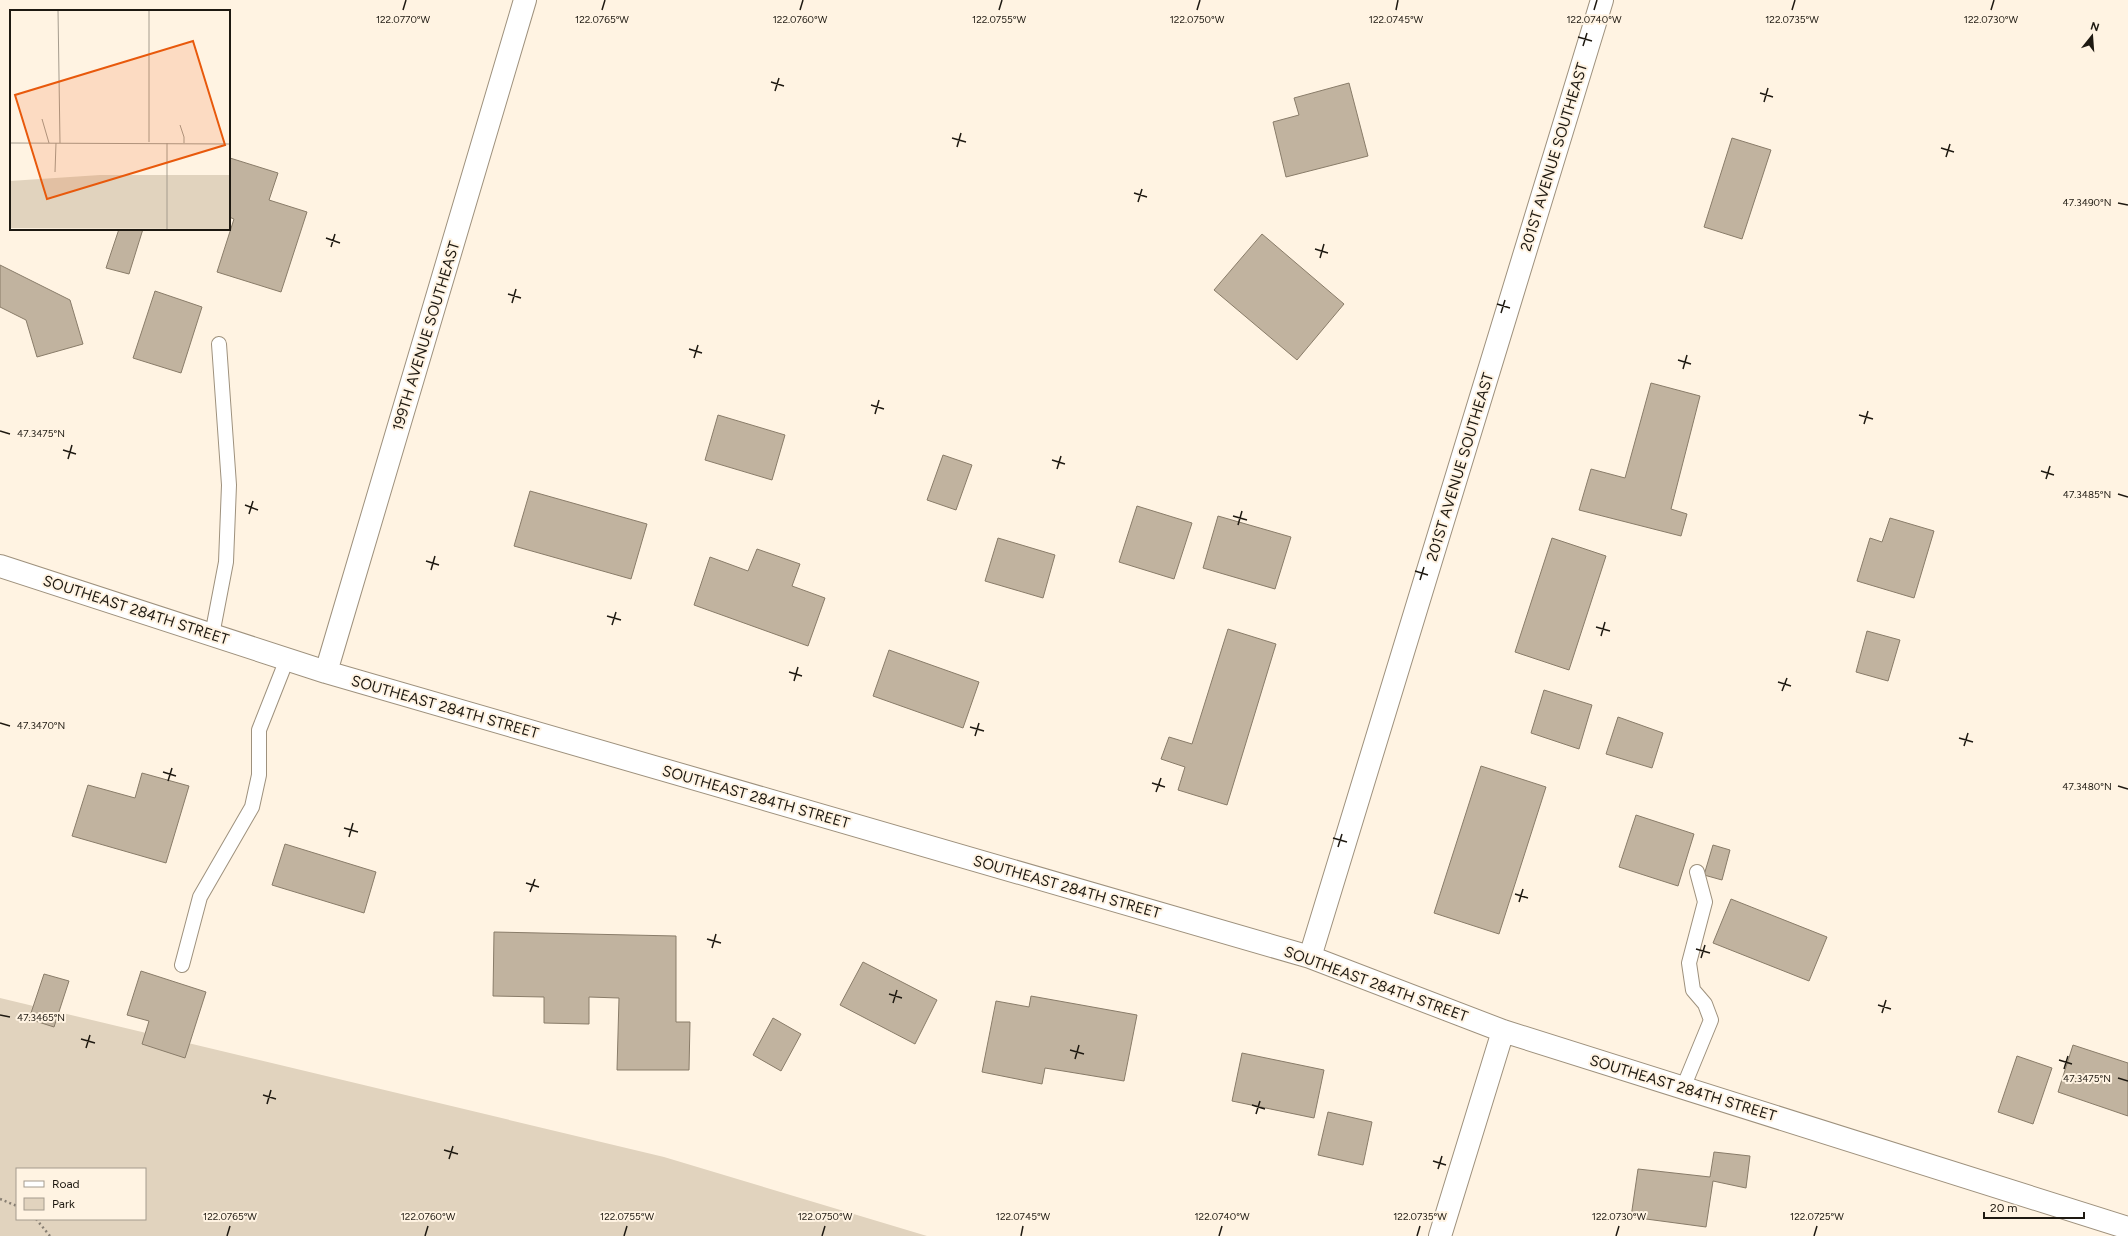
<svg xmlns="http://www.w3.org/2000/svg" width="2128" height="1236" font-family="Figtree,sans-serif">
<rect width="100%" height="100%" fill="#fff3e2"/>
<path fill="#e1d3be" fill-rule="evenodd" d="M 0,998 L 664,1157 L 927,1236 L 0,1236 ZM 17,1169 L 145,1169 L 145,1219 L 17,1219 Z"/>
<path fill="#c1b39f" stroke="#897c69" d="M 1349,83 L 1368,156 L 1286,177 L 1273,122 L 1299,115 L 1294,98 Z
M 1732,138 L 1771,150 L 1742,239 L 1704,227 Z
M 230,158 L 278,173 L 269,200 L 307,212 L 281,292 L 217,272 L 234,219 L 229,217 Z
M 119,229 L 143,229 L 129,274 L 106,268 Z
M 1262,234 L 1344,304 L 1297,360 L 1214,290 Z
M 0,265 L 70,300 L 83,344 L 37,357 L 26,320 L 0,307 Z
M 155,291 L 202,307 L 181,373 L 133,358 Z
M 1651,383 L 1700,396 L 1671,509 L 1687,514 L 1681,536 L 1579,510 L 1591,469 L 1625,478 Z
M 718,415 L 785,435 L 772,480 L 705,460 Z
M 943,455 L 972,465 L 956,510 L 927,500 Z
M 530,491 L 647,524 L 631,579 L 514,546 Z
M 1137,506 L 1192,523 L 1174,579 L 1119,562 Z
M 1218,516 L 1291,537 L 1275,589 L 1203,568 Z
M 1890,518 L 1934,531 L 1914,598 L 1857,581 L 1870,538 L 1882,542 Z
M 998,538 L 1055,555 L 1043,598 L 985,581 Z
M 1552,538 L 1606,556 L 1569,670 L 1515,652 Z
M 757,549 L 800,564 L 792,586 L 825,598 L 808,646 L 694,605 L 710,557 L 748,571 Z
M 1228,629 L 1276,644 L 1227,805 L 1178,790 L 1185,767 L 1161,759 L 1169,737 L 1192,744 Z
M 1867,631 L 1900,640 L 1888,681 L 1856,672 Z
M 889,650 L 979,682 L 963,728 L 873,696 Z
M 1544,690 L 1592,705 L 1579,749 L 1531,733 Z
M 1618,717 L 1663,733 L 1652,768 L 1606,754 Z
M 1481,766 L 1546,787 L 1499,934 L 1434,913 Z
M 142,773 L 189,786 L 166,863 L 72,836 L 88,785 L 135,798 Z
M 1636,815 L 1694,834 L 1678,886 L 1619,867 Z
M 285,844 L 376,872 L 364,913 L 272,885 Z
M 1713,845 L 1730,850 L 1722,880 L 1704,875 Z
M 1731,899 L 1827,937 L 1809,981 L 1713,943 Z
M 494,932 L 676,936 L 676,1022 L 690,1022 L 689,1070 L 617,1070 L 619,998 L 589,997 L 589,1024 L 544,1023 L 544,997 L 493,996 Z
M 863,962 L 937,1000 L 915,1044 L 840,1005 Z
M 141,971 L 206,992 L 185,1058 L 142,1044 L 149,1021 L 127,1015 Z
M 44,974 L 69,981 L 54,1027 L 29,1019 Z
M 1031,996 L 1137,1015 L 1124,1081 L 1045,1068 L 1042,1084 L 982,1072 L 996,1001 L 1029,1007 Z
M 773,1018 L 801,1034 L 781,1071 L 753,1055 Z
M 2073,1045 L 2128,1063 L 2128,1116 L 2058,1092 Z
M 1242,1053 L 1324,1070 L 1314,1118 L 1232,1101 Z
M 2017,1056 L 2052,1068 L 2033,1124 L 1998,1112 Z
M 1328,1112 L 1372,1122 L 1363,1165 L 1318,1155 Z
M 1714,1152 L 1750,1156 L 1746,1188 L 1713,1181 L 1706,1227 L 1631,1217 L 1638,1169 L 1710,1177 Z"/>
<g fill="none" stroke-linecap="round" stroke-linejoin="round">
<g stroke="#9e917d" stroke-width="16">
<path id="lane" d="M 212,635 L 226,562 L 229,485 L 219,344
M 182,965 L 200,897 L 252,807 L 259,775 L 259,730 L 287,659
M 1683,1088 L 1711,1020 L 1705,1004 L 1693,990 L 1689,963 L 1705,902 L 1697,872"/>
</g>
<g stroke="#9e917d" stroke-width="24">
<path id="street" d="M 0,566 L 326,672 L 1310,957 L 1503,1031 L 2128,1228
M 326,672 L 525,0
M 1310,957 L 1602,0
M 1440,1236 L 1503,1031"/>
</g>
<path stroke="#887f73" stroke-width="2.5" stroke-dasharray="2 3" stroke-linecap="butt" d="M 0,1199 L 17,1206
M 36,1219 L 50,1236"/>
<use href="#lane" stroke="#fff" stroke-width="14"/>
<use href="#street" stroke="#fff" stroke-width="22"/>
</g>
<path fill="none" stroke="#1e1911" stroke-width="1.5" d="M 403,10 L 406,0M 602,10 L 605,0M 800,10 L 803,0M 999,10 L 1002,0M 1197,10 L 1200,0M 1396,10 L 1398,0M 1594,10 L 1597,0M 1792,10 L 1795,0M 1991,10 L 1994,0M 1578,37 L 1592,41M 1583,46 L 1587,33M 771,82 L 784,86M 775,91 L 779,78M 1760,93 L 1773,97M 1764,102 L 1768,88M 952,138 L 966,142M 957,147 L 961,133M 1941,148 L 1954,152M 1946,157 L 1950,144M 1134,193 L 1147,197M 1138,202 L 1142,189M 2118,203 L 2128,205M 326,238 L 340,243M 331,247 L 335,234M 1315,249 L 1328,253M 1320,258 L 1324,244M 508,294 L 521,298M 512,303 L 516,289M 1497,304 L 1510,308M 1501,313 L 1505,300M 689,349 L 702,353M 694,358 L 698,345M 1678,360 L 1691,364M 1683,369 L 1687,355M 871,405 L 884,409M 875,414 L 879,400M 1859,415 L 1873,419M 1864,424 L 1868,411M 0,431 L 10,434M 63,450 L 76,454M 68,459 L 72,445M 1052,460 L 1065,464M 1057,469 L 1061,456M 2041,471 L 2054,475M 2046,479 L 2050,466M 2118,494 L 2128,497M 245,505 L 258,510M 249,514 L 253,501M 1233,516 L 1247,520M 1238,525 L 1242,511M 426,561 L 439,565M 431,570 L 435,556M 1415,571 L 1428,575M 1420,580 L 1424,567M 607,616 L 621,620M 612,625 L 616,612M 1596,627 L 1610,631M 1601,636 L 1605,622M 789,672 L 802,676M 794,681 L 798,667M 1778,682 L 1791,686M 1782,691 L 1787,678M 0,723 L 10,726M 970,727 L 984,731M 975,736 L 979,723M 1959,738 L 1973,742M 1964,746 L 1968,733M 163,772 L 176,776M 168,781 L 172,768M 1152,783 L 1165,787M 2118,786 L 2128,789M 1156,792 L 1161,778M 344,828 L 358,832M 349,837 L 353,823M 1333,838 L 1347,842M 1338,847 L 1342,834M 526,883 L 539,887M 530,892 L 535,879M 1515,894 L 1528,898M 1519,902 L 1523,889M 707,939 L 721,943M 712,948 L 716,934M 1696,949 L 1710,953M 1701,958 L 1705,945M 889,994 L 902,998M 893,1003 L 897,990M 1878,1005 L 1891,1009M 1882,1013 L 1886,1000M 0,1015 L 10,1017M 81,1039 L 95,1043M 86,1048 L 90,1035M 1070,1050 L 1084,1054M 1075,1059 L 1079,1045M 2059,1060 L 2072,1064M 2064,1069 L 2068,1056M 2118,1078 L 2128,1081M 263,1095 L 276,1099M 267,1104 L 271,1090M 1252,1105 L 1265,1109M 1256,1114 L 1260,1101M 444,1150 L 458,1154M 449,1159 L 453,1146M 1433,1161 L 1446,1165M 1438,1169 L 1442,1156M 227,1236 L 230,1226M 425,1236 L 428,1226M 624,1236 L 627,1226M 822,1236 L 825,1226M 1021,1236 L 1023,1226M 1219,1236 L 1222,1226M 1417,1236 L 1420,1226M 1616,1236 L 1619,1226M 1814,1236 L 1817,1226"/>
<g text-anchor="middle" stroke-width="4" stroke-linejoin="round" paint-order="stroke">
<g font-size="15" fill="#1e1911" stroke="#fff3e2">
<text transform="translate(1554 157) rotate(-73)" y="5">201ST AVENUE SOUTHEAST</text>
<text transform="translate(426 336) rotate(-73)" y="5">199TH AVENUE SOUTHEAST</text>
<text transform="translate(1460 467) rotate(-73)" y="5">201ST AVENUE SOUTHEAST</text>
<text transform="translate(136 610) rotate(18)" y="5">SOUTHEAST 284TH STREET</text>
<text transform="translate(445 707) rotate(16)" y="5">SOUTHEAST 284TH STREET</text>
<text transform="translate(756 797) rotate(16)" y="5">SOUTHEAST 284TH STREET</text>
<text transform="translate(1067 887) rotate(16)" y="5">SOUTHEAST 284TH STREET</text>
<text transform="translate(1376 984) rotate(20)" y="5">SOUTHEAST 284TH STREET</text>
<text transform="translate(1683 1088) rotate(17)" y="5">SOUTHEAST 284TH STREET</text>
</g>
</g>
<g transform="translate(10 10)">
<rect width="220" height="220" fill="#fff3e2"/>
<path d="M 90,165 L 220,165 L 220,219 L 0,218 L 0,171 Z" fill="#e1d3be"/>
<path fill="none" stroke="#a59c8e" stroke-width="1" d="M 48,0 L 50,133M 139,0 L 139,132M 32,109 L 39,133M 170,115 L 174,127 L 174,133M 0,133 L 220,134M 45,162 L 46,133M 157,220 L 157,133"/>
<path fill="#e8590c" fill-opacity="0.15" stroke="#e8590c" stroke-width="2" d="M 183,31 L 215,135 L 37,189 L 5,85 Z"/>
<rect width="220" height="220" fill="none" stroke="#1e1911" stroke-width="2"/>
</g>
<g font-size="10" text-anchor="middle" fill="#1e1911" stroke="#fff3e2" stroke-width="4" stroke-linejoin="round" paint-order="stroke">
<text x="403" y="23">122.0770°W</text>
<text x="602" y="23">122.0765°W</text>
<text x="800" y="23">122.0760°W</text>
<text x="999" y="23">122.0755°W</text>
<text x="1197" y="23">122.0750°W</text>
<text x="1396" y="23">122.0745°W</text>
<text x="1594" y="23">122.0740°W</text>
<text x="1792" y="23">122.0735°W</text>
<text x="1991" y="23">122.0730°W</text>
<text x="2087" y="206">47.3490°N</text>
<text x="41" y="437">47.3475°N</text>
<text x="2087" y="498">47.3485°N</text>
<text x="41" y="729">47.3470°N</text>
<text x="2087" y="790">47.3480°N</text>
<text x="41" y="1021">47.3465°N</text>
<text x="2087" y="1082">47.3475°N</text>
<text x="230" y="1220">122.0765°W</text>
<text x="428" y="1220">122.0760°W</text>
<text x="627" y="1220">122.0755°W</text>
<text x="825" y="1220">122.0750°W</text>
<text x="1023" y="1220">122.0745°W</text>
<text x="1222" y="1220">122.0740°W</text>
<text x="1420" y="1220">122.0735°W</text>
<text x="1619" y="1220">122.0730°W</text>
<text x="1817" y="1220">122.0725°W</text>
</g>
<rect x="16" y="1168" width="130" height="52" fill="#fff3e2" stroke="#a59c8e"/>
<rect x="24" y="1181" width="20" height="6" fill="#ffffff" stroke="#a59c8e"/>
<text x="52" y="1188" font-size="12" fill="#1e1911">Road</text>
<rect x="24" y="1198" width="20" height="12" fill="#e1d3be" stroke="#a59c8e"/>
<text x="52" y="1208" font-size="12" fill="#1e1911">Park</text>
<g transform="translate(2092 36) rotate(17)" stroke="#fff3e2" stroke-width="3" paint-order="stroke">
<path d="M0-3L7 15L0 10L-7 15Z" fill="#1e1911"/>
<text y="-6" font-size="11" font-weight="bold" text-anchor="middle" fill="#1e1911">N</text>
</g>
<path d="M1984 1212v6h100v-6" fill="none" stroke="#1e1911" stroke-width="2"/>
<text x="1990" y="1212" font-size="12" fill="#1e1911" stroke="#fff3e2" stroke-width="3" paint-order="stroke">20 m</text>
</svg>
